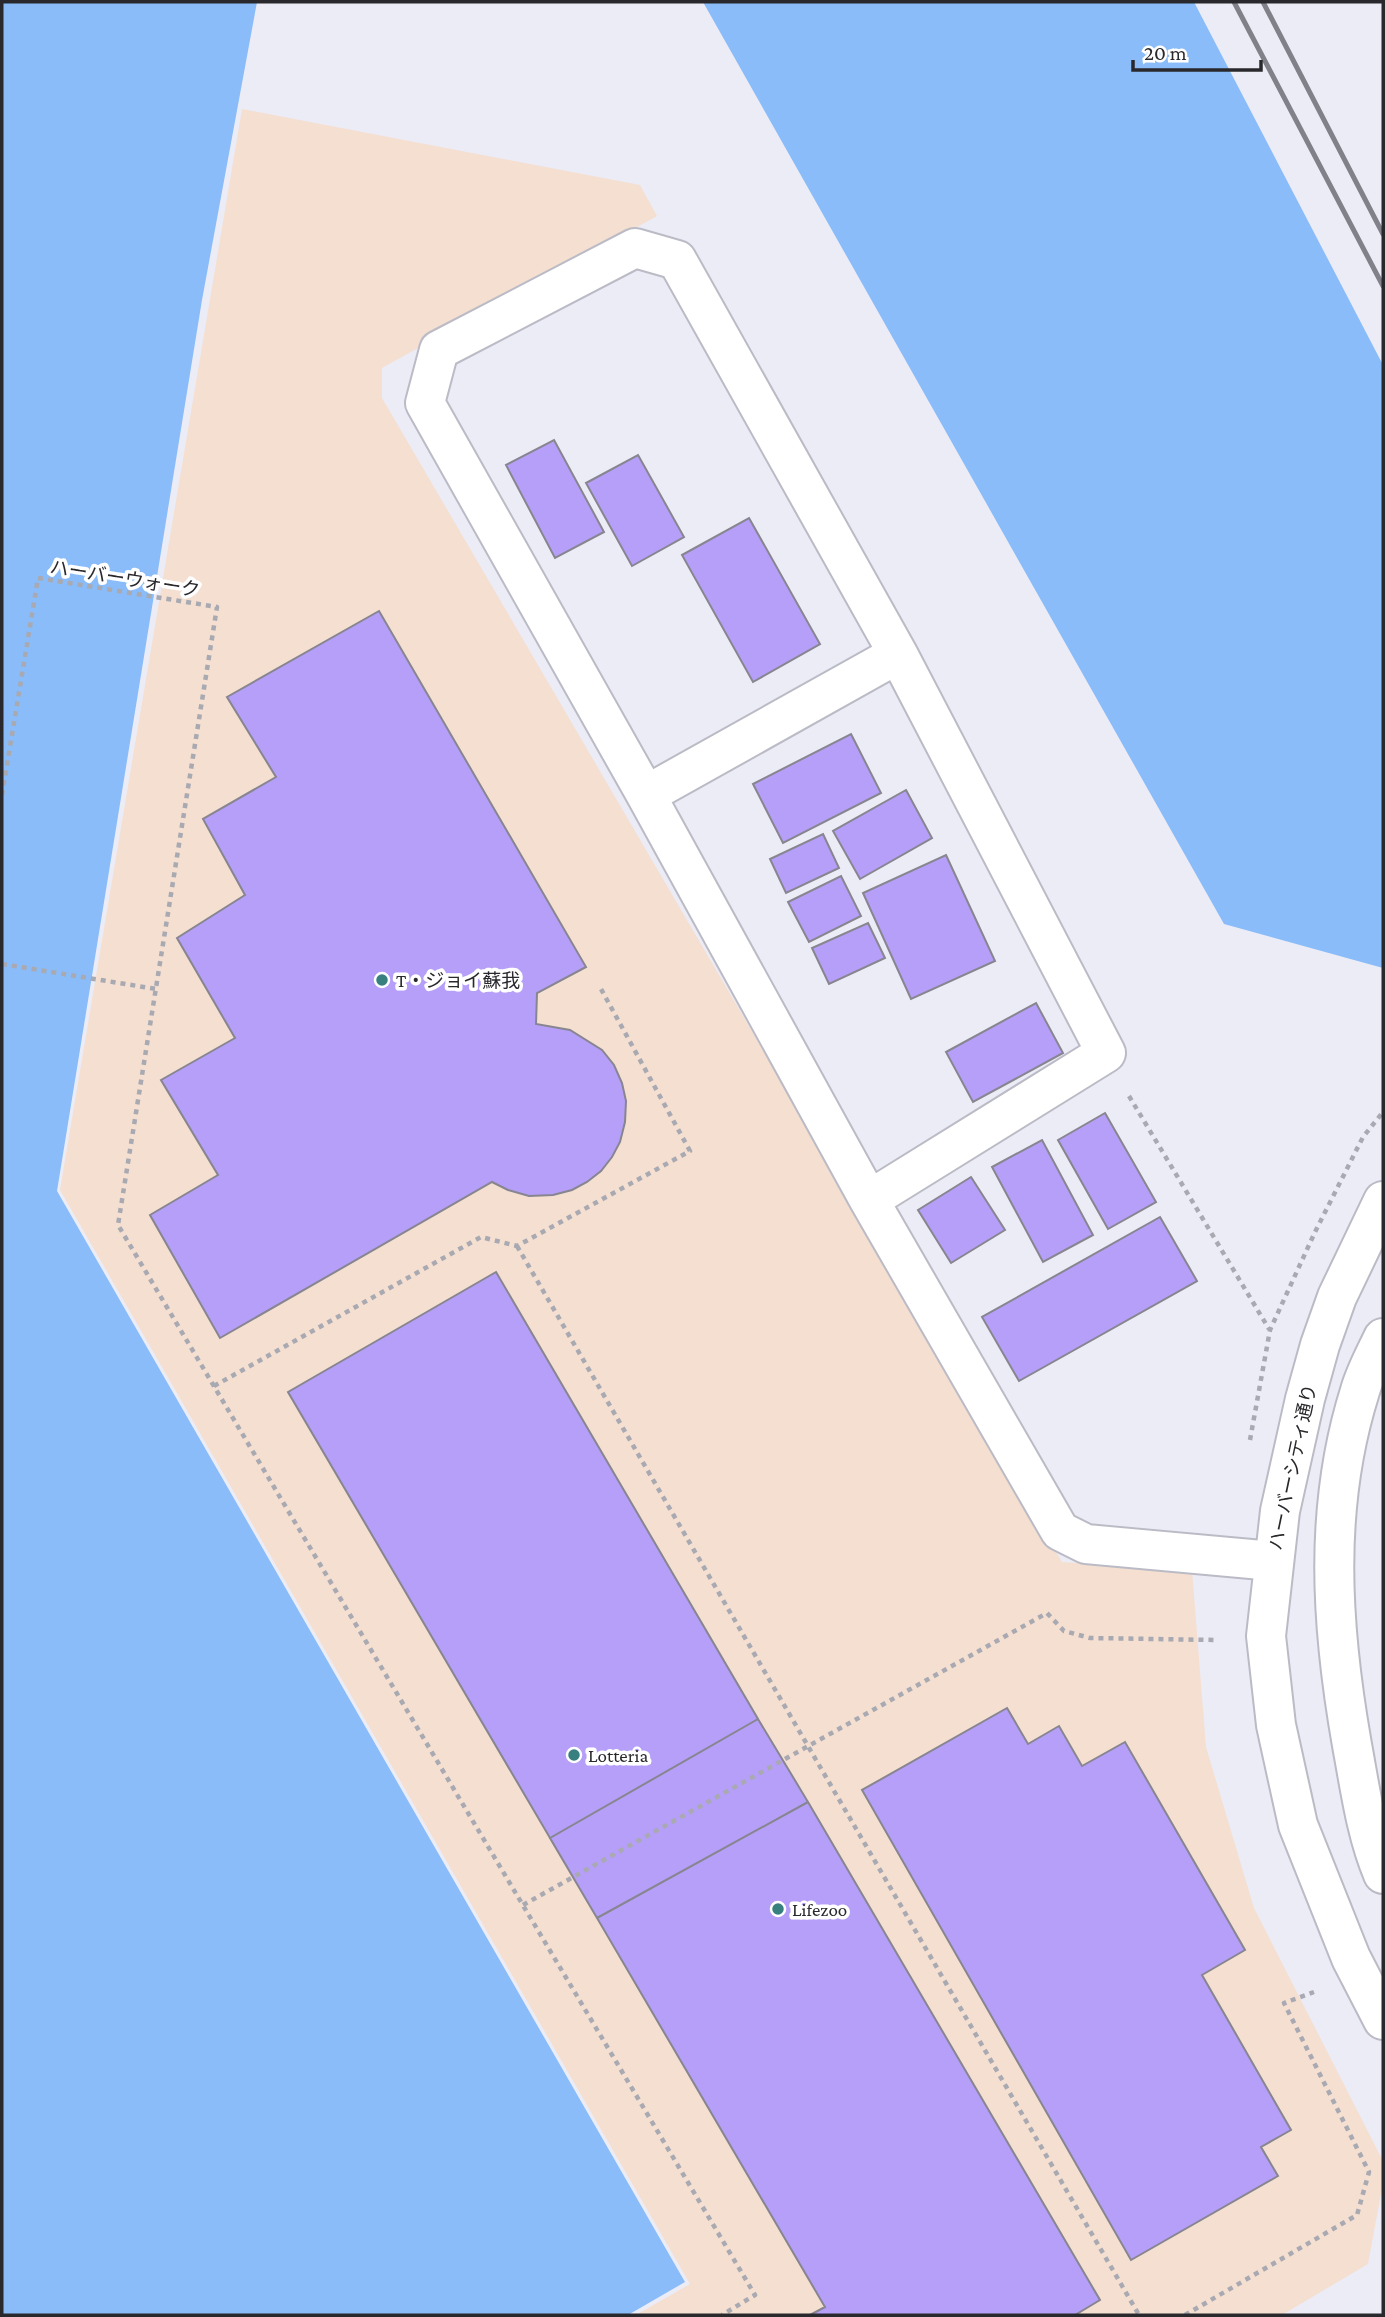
<svg xmlns="http://www.w3.org/2000/svg" width="1385" height="2317" font-family="'Crimson Pro','Noto Sans JP',serif">
<rect width="100%" height="100%" fill="#ececf7"/>
<path fill="#f4dfd1" d="M 242,109 L 640,185 L 657,216 L 382,368 L 382,398 L 1062,1562 L 1192,1570 L 1206,1747 L 1254,1908 L 1383,2161 L 1383,2183 L 1368,2264 L 1282,2315 L 636,2315 L 690,2284 L 60,1190 Z"/>
<path fill="#89bcf8" d="M 2,2 L 257,2 L 202,300 L 57,1191 L 685,2282 L 628,2315 L 2,2315 Z
M 703,2 L 1194,2 L 1383,365 L 1383,968 L 1224,924 Z"/>
<path fill="#b69ff8" stroke="#87858f" stroke-width="2" d="M 554,440 L 604,532 L 555,558 L 506,465 Z
M 638,455 L 684,537 L 632,566 L 586,483 Z
M 749,518 L 820,644 L 753,682 L 682,555 Z
M 379,611 L 586,967 L 537,993 L 536,1024 L 570,1030 L 602,1050 L 614,1065 L 622,1083 L 626,1101 L 625,1122 L 620,1142 L 612,1157 L 601,1171 L 587,1182 L 572,1190 L 553,1195 L 529,1196 L 508,1190 L 492,1182 L 220,1338 L 150,1215 L 218,1175 L 161,1080 L 235,1038 L 177,938 L 245,895 L 203,819 L 276,777 L 227,697 Z
M 851,734 L 881,793 L 783,843 L 753,784 Z
M 906,790 L 932,838 L 860,879 L 833,831 Z
M 823,834 L 839,868 L 786,893 L 770,859 Z
M 946,855 L 995,961 L 911,999 L 863,893 Z
M 841,876 L 861,916 L 809,942 L 788,902 Z
M 868,923 L 885,958 L 829,984 L 812,948 Z
M 1036,1003 L 1063,1053 L 973,1102 L 946,1052 Z
M 1105,1113 L 1156,1202 L 1108,1229 L 1058,1140 Z
M 1042,1140 L 1093,1235 L 1043,1262 L 992,1167 Z
M 971,1177 L 1005,1230 L 951,1263 L 918,1210 Z
M 1160,1217 L 1197,1281 L 1019,1381 L 982,1317 Z
M 496,1272 L 758,1719 L 550,1838 L 288,1392 Z
M 1007,1708 L 1028,1744 L 1059,1726 L 1082,1766 L 1125,1742 L 1245,1950 L 1202,1975 L 1291,2130 L 1261,2147 L 1278,2176 L 1131,2260 L 862,1790 Z
M 758,1719 L 808,1802 L 597,1918 L 550,1838 Z
M 808,1802 L 1100,2300 L 1075,2315 L 810,2315 L 825,2307 L 597,1918 Z"/>
<g fill="none" stroke-linecap="round" stroke-linejoin="round">
<g stroke="#bbbbc6" stroke-width="42">
<path id="minor" d="M 646,795 L 898,654
M 869,1200 L 1106,1053 L 898,654 L 677,260 L 635,248 L 439,350 L 425,403 L 646,795 L 869,1200 L 1060,1531 L 1086,1544 L 1273,1561
M 1383,1201 L 1337,1297 L 1320,1345 L 1305,1399 L 1280,1511 L 1266,1636 L 1276,1725 L 1298,1825 L 1351,1958 L 1383,2020
M 1383,1338 C 1375,1355 1365,1373 1360,1391 C 1323,1508 1331,1626 1352,1745 C 1360,1788 1366,1834 1383,1874"/>
</g>
<path stroke="#a9a9b2" stroke-width="4.5" stroke-dasharray="5 5" stroke-linecap="butt" d="M 2,795 L 38,578 L 217,607 L 118,1225 L 755,2295 L 722,2315
M 2,964 L 156,989
M 1129,1096 L 1269,1329
M 517,1246 L 1139,2315
M 214,1386 L 481,1237 L 517,1246 L 690,1151 L 601,989
M 1250,1440 L 1270,1330 L 1315,1232 L 1363,1137 L 1383,1112
M 523,1905 L 1047,1613 L 1064,1631 L 1090,1638 L 1217,1640
M 1185,2315 L 1357,2215 L 1369,2172 L 1284,2003 L 1314,1992"/>
<use href="#minor" stroke="#fff" stroke-width="38"/>
<path stroke="#818189" stroke-width="5" d="M 1234,2 L 1383,286
M 1263,2 L 1383,234"/>
</g>
<g fill="#388080" stroke="#fff" stroke-width="2.5">
<circle cx="382" cy="980" r="7"/>
<circle cx="574" cy="1755" r="7"/>
<circle cx="778" cy="1909" r="7"/>
</g>
<g text-anchor="middle" stroke-width="7" stroke-linejoin="round" paint-order="stroke">
<g font-size="19" fill="#29292d" stroke="#fff">
<text transform="translate(125 578) rotate(9)" y="7">ハーバーウォーク</text>
<text transform="translate(1292 1467) rotate(-78)" y="7">ハーバーシティ通り</text>
</g>
<g font-size="19" fill="#29292d" stroke="#fff" text-anchor="start">
<text x="396" y="987">T・ジョイ蘇我</text>
<text x="588" y="1762">Lotteria</text>
<text x="792" y="1916">Lifezoo</text>
</g>
</g>
<rect width="1385" height="2317" fill="none" stroke="#29292d" stroke-width="7"/>
<path d="M1133 60v10h128v-10" fill="none" stroke="#29292d" stroke-width="3.5"/>
<text x="1144" y="60" font-size="21" fill="#29292d" stroke="#ffffff" stroke-width="5" paint-order="stroke">20 m</text>
</svg>
